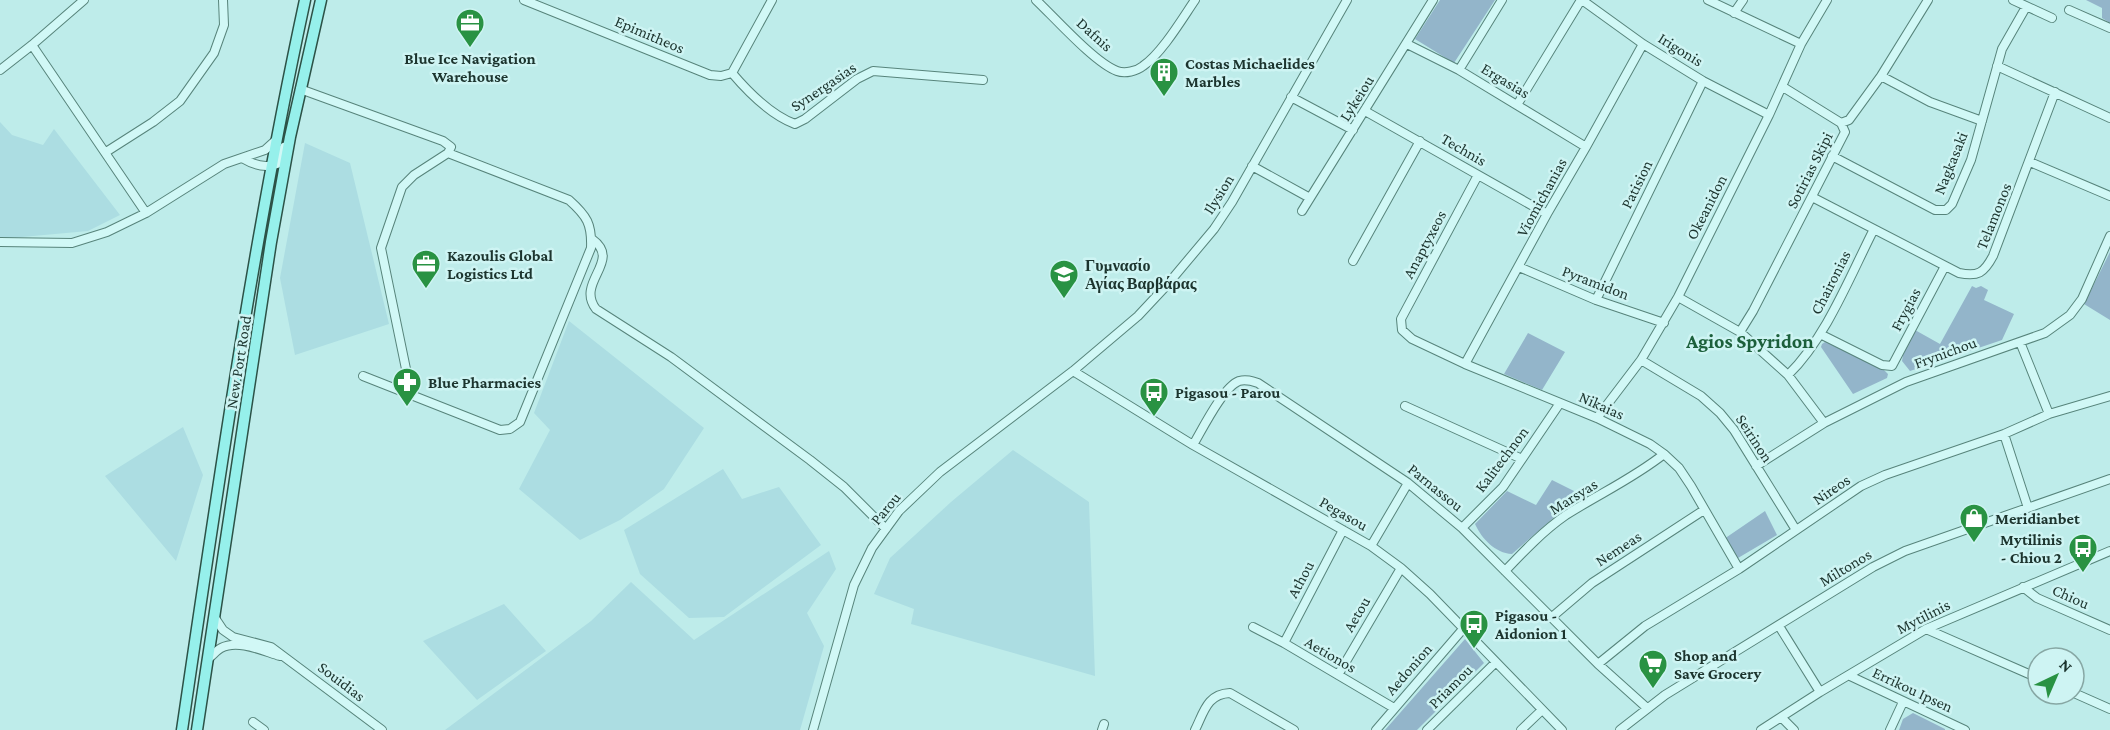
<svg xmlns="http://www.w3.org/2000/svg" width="2110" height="730" font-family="'Crimson Pro',serif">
<rect width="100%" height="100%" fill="#beecea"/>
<path fill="#acdde2" d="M 0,122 L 12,135 L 43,145 L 54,129 L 120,215 L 88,231 L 0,239 Z
M 305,143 L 350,163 L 389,324 L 295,355 L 280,278 Z
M 569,321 L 704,428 L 664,489 L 620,520 L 580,540 L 519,489 L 550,430 L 534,413 Z
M 183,427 L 203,475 L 176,561 L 105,476 Z
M 1013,450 L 1089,502 L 1095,676 L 911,624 L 914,609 L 874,594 L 890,558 L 951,502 Z
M 723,469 L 742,499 L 779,487 L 821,545 L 724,617 L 689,618 L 640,574 L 624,530 Z
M 829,551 L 836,569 L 807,613 L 824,646 L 800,730 L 445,730 L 591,621 L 631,582 L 694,640 Z
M 504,604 L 546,651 L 477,700 L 423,641 Z"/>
<path fill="#93b5ca" d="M 1440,0 L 1495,0 L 1454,63 L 1415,39 Z
M 2086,0 L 2110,0 L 2110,23 L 2102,18 L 2102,8 Z
M 2110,252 L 2110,320 L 2084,304 Z
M 1972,286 L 1976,288 L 1981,286 L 1988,290 L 1984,300 L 2014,314 L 2002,340 L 1910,371 L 1902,361 L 1903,355 L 1915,330 L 1940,344 Z
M 1528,333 L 1565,352 L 1542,390 L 1504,374 Z
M 1825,342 L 1883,369 L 1888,374 L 1887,378 L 1853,394 L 1821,347 L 1822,344 Z
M 1552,480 L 1586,497 L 1557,515 L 1512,554 C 1495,553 1482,539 1475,524 L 1507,491 L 1536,505 Z
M 1765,511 L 1777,535 L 1738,558 L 1724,539 Z
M 1465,639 L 1484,663 L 1417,730 L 1385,730 Z
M 1913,713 L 1945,729 L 1945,730 L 1899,730 L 1903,719 Z"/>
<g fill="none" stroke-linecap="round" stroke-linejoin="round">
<g stroke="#57847b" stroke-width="10">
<path id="minor" d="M 524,0 L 710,75 L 721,76 L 732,73
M 1036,0 C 1055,18 1095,63 1117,71 C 1125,74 1137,71 1143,66 C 1162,53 1182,19 1195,0
M 1582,0 L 1643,44 L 1703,81 L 1769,115
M 1708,0 L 1801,44
M 2013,0 L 2052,18
M 2069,10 L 2110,28
M 1734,13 L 1743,0
M 1407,44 L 1459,70 L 1586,147
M 32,45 L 146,213
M 1997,66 L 2110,118
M 0,70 L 32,45 L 84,0
M 1459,70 L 1502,0
M 732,73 C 749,93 771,115 795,124 L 805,119 L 857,79 L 873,71 L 983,80
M 732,73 L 772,0
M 1881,76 L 1930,102 L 1982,121
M 1783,87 L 1841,123
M 300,89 L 443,141 L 451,147 L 448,153
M 1291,97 L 1353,130
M 1517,105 L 1581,0
M 1365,111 L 1547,214
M 1841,123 L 1849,120 L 1881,76 L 1928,0
M 106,152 L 153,122 L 180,101 L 214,53 L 224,25 L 223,0
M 1832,156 L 1935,210 L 1946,210 L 1952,204 L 1971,160 L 2002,49 L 2026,7
M 244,159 C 254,165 266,168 277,164 L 284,147
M 2030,162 L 2110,196
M 1252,166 L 1310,198
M 1478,175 L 1401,319 L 1402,330 L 1412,339 L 1465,364 L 1597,418 L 1650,444 L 1664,454 L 1679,468 L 1691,486 L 1739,569
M 1812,197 L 1959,273 C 1978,277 1984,273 1993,256 L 2055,92
M 1302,211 L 1433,0
M 592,239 C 623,261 575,282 596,309 L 671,357 L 810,460 L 844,487 L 886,529
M 0,242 L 72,243 L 107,232 L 146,213 L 224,164 L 265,150 L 276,140
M 1353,261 L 1420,141
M 1519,267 L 1596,300 L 1664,323
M 1678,297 L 1740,332 L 1788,375 L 1824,423
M 1596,300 L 1703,81
M 1740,332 L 1753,311 L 1845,132 L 1841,123
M 1820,334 L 1882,365 L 1892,366 L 1945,266
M 2020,342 L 2049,414
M 1641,360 L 1701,396 L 1720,413 L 1734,430 L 1796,530
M 1465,364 L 1547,214 L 1586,147 L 1643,44
M 1073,371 L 1193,445 L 1371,546 L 1401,568 L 1430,594 L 1562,730
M 1788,375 C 1826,338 1850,276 1874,229
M 363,376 L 500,430 L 510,429 L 520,422 L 591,248 C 592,224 587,216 569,200 L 448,153 L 414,175 L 402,187 L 381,248 L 406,369 L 406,378 L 397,389
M 1405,406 L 1522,459
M 1597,418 L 1641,360 L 1678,297 L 1769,115 L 1801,44 L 1827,0
M 2004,434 L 2028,508
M 1193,445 C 1202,430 1223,387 1239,381 C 1246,379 1252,381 1258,383 L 1408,483 L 1462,528 L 1598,664 L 1647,708
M 1756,466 L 1824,423 L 1906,382 L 2045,333 L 2070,315 L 2082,299 L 2110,236
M 1462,528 L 1503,487 L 1560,403
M 1371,546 L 1408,483
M 1505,571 C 1524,551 1543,531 1566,515 C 1599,494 1634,478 1664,454
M 2023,587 L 2037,598 L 2110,630
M 1552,617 L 1592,583 L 1704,510
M 215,618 L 223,630 L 233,637 L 271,647 L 382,730
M 1779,626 L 1820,692
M 1253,627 L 1284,643 L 1394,708
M 1926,629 L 2038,678
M 1284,643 L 1343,530
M 209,658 C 213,655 217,650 221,648 C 238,639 263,651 280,656
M 1598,664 L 1645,626 L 1739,569 L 1861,486 L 1885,475 L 2004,434 L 2049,414 L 2110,396
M 1338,675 L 1401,568
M 1850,676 L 1965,730
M 2074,693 L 2110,709
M 1782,718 L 1794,730
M 253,722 L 264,730
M 813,730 L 854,585 L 872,548 L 899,511 L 940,472 L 1073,371 L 1138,316 L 1167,285 L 1214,229 L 1232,202 L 1347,0
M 1102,730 L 1104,724
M 1195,730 C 1204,712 1207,694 1230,693 L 1294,730
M 1376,730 L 1463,629
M 1427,730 L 1495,663
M 1521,730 L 1542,710
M 1620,730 L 1665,695 L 1873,567 L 1905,551 L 2110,479
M 1761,730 L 1820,692 L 1926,629 L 2110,551
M 1890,730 L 1903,702"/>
</g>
<g stroke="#2c5247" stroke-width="13">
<path id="major" d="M 182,730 C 218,486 253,241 305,0
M 197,730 L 271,242 L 290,137 L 321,0"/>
</g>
<use href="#minor" stroke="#d1f8f6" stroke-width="8"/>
<use href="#major" stroke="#96f0eb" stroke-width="10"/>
</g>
<defs>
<g id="office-pin" transform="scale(1.5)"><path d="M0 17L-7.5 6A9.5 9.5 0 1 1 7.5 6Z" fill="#299243" stroke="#cef4f3"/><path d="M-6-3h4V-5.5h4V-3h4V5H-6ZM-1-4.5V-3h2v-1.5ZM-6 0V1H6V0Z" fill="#fff"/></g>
<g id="building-pin" transform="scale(1.5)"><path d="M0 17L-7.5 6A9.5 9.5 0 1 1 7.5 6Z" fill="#299243" stroke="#cef4f3"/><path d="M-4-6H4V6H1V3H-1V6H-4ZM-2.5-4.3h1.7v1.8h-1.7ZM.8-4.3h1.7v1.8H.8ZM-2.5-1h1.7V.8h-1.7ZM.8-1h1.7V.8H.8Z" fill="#fff"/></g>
<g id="school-pin" transform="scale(1.5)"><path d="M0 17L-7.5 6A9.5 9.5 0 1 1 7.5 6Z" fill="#299243" stroke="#cef4f3"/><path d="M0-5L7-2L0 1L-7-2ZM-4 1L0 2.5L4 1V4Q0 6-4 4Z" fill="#fff"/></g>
<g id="pharmacy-pin" transform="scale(1.5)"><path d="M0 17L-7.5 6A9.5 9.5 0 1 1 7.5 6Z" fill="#299243" stroke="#cef4f3"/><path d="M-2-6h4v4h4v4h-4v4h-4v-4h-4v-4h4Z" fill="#fff"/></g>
<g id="bus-pin" transform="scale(1.5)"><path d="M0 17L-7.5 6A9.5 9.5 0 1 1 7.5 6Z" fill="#299243" stroke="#cef4f3"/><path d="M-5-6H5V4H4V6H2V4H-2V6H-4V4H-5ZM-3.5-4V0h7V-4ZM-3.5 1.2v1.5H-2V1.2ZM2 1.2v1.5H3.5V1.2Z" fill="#fff"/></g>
<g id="shop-pin" transform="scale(1.5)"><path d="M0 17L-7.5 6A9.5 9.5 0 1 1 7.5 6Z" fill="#299243" stroke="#cef4f3"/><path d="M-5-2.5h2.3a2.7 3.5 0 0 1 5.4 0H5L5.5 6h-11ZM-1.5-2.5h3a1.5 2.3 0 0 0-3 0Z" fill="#fff"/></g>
<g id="supermarket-pin" transform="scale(1.5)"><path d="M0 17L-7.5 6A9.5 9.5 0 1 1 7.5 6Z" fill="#299243" stroke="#cef4f3"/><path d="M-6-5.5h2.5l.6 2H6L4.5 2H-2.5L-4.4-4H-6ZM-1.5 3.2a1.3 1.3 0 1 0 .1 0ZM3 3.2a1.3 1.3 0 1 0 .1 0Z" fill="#fff"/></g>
</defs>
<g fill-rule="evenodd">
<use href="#office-pin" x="470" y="23"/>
<use href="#building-pin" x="1164" y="72"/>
<use href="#office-pin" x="426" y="264"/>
<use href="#school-pin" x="1064" y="274"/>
<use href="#pharmacy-pin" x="407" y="382"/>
<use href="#bus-pin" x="1154" y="392"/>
<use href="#shop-pin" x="1974" y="518"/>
<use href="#bus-pin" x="2083" y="548"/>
<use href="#bus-pin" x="1474" y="624"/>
<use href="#supermarket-pin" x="1653" y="664"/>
</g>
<g text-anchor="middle" stroke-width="5" stroke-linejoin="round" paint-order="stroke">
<g font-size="16" fill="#1c342e" stroke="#cef4f3">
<text transform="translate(650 34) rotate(23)" y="6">Epimitheos</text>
<text transform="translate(1095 34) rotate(42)" y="6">Dafnis</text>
<text transform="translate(1681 49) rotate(32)" y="6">Irigonis</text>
<text transform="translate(1506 80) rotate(31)" y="6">Ergasias</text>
<text transform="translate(823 86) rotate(-34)" y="6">Synergasias</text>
<text transform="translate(1356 98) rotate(-58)" y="6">Lykeiou</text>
<text transform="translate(1464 149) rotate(30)" y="6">Technis</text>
<text transform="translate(1950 163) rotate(-68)" y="6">Nagkasaki</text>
<text transform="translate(1809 170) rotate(-63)" y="6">Sotirias Skipi</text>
<text transform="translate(1636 184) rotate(-64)" y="6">Patision</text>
<text transform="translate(1218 194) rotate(-58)" y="6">Ilysion</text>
<text transform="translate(1541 197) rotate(-61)" y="6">Viomichanias</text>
<text transform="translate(1706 207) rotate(-63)" y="6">Okeanidon</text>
<text transform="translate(1993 216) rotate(-68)" y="6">Telamonos</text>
<text transform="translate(1424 244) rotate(-62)" y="6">Anaptyxeos</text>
<text transform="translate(1596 282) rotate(21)" y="6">Pyramidon</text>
<text transform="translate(1830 282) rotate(-63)" y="6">Chaironias</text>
<text transform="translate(1905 309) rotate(-62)" y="6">Frygias</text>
<text transform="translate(1945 352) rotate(-20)" y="6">Frynichou</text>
<text transform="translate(238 362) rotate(-81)" y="6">New Port Road</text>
<text transform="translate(1602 405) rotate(24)" y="6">Nikaias</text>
<text transform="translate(1755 438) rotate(57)" y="6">Seirinon</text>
<text transform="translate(1501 459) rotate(-53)" y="6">Kalitechnon</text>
<text transform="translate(1436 487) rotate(39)" y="6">Parnassou</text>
<text transform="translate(1831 489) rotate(-34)" y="6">Nireos</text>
<text transform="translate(1573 496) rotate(-32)" y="6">Marsyas</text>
<text transform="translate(885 508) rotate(-50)" y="6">Parou</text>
<text transform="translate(1344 513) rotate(30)" y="6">Pegasou</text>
<text transform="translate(1618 548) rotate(-33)" y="6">Nemeas</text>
<text transform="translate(1845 567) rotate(-31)" y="6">Miltonos</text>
<text transform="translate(1300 579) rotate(-62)" y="6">Athou</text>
<text transform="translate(2071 596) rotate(24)" y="6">Chiou</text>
<text transform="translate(1356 614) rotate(-60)" y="6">Aetou</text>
<text transform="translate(1923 616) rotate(-27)" y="6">Mytilinis</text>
<text transform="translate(1331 654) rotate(30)" y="6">Aetionos</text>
<text transform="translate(1408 669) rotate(-49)" y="6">Aedonion</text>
<text transform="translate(342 681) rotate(37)" y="6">Souidias</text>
<text transform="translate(1450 686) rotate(-45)" y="6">Priamou</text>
<text transform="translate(1913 689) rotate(25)" y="6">Errikou Ipsen</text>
</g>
<g font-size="16" font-weight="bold" fill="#1c342e" stroke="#cef4f3" text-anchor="start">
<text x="470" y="64" text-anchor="middle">Blue Ice Navigation<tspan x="470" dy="18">Warehouse</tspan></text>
<text x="1185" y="69">Costas Michaelides<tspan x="1185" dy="18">Marbles</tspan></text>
<text x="447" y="261">Kazoulis Global<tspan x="447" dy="18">Logistics Ltd</tspan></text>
<text x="1085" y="271">Γυμνασίο<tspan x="1085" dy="18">Αγίας Βαρβάρας</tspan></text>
<text x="428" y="388">Blue Pharmacies</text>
<text x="1175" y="398">Pigasou - Parou</text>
<text x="1995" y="524">Meridianbet</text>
<text x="2062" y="545" text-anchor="end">Mytilinis<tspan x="2062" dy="18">- Chiou 2</tspan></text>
<text x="1495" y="621">Pigasou -<tspan x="1495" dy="18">Aidonion 1</tspan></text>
<text x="1674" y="661">Shop and<tspan x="1674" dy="18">Save Grocery</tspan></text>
</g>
<g font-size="20" font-weight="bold" fill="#1c603b" stroke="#cef4f3">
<text x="1750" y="348">Agios Spyridon</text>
</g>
</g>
<g transform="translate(2056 676) rotate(44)"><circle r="28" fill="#cef4f3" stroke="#87a7a4" stroke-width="1.5"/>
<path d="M0-4.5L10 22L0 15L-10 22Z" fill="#299243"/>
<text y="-9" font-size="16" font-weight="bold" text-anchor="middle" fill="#1c342e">N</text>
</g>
</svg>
